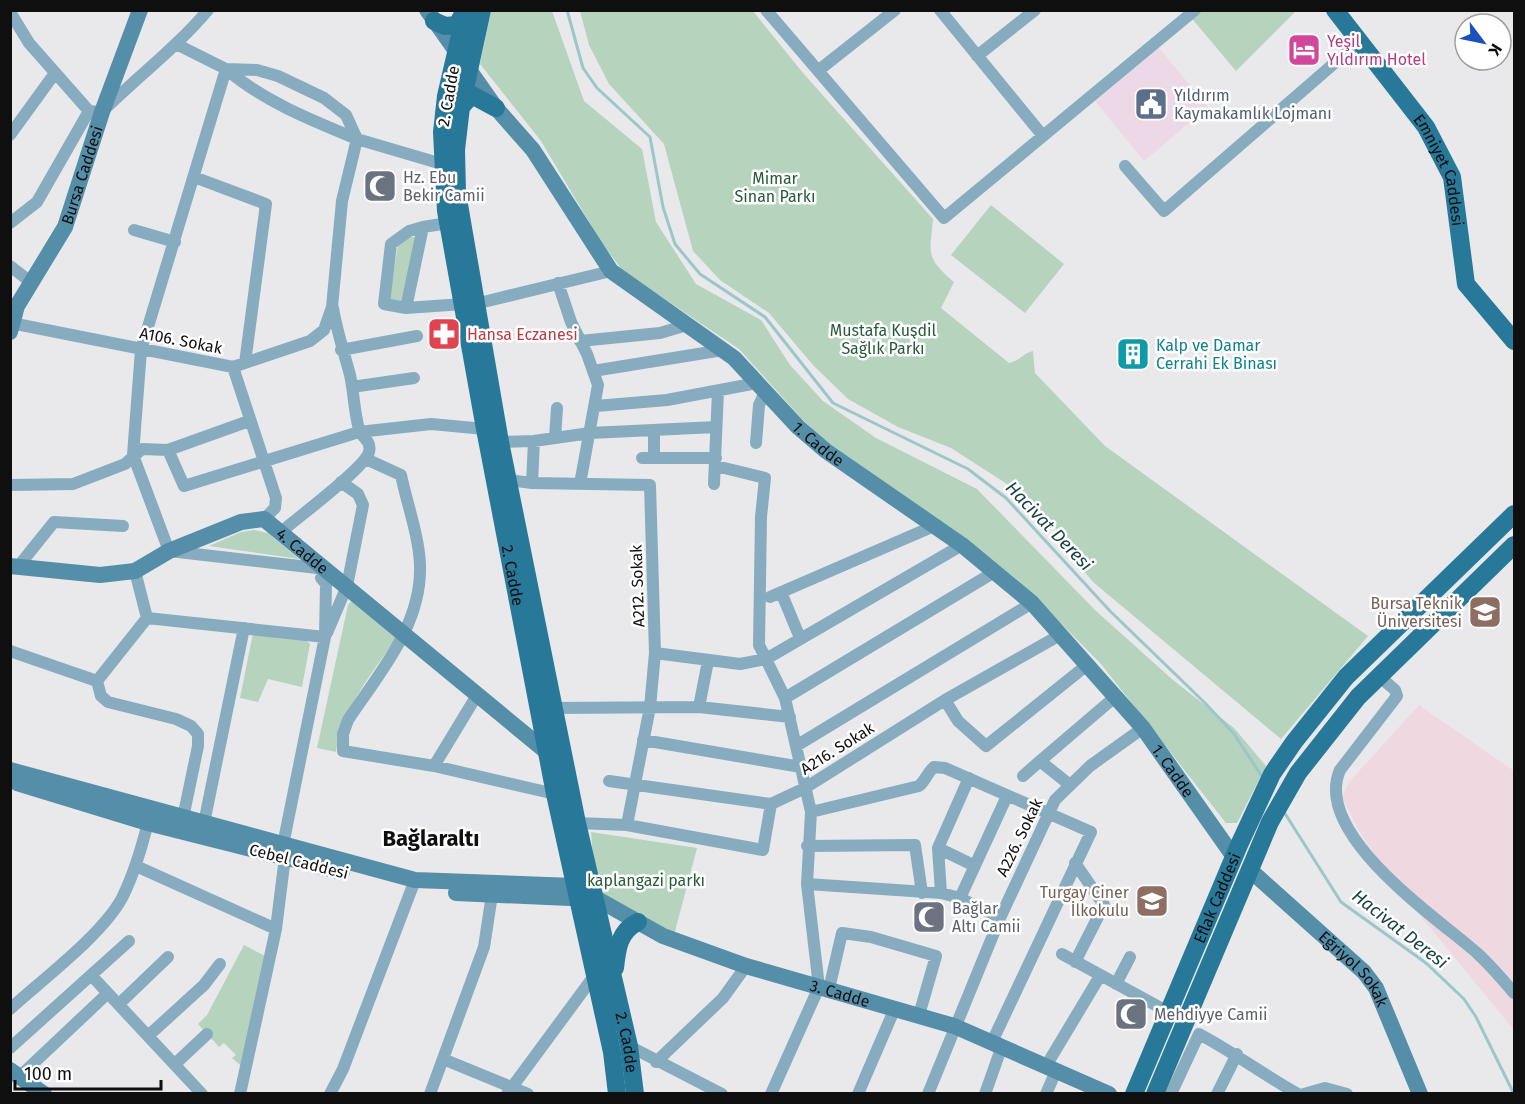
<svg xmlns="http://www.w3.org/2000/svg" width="1525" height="1104" font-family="'Fira Sans',sans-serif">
<rect width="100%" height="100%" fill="#e9e9eb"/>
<path fill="#edd8e7" d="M 1159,48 L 1208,107 L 1144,161 L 1095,101 Z"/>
<path fill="#f0d8e1" d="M 1419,705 L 1514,771 L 1514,1030 L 1391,880 L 1358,829 L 1342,797 L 1349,782 Z"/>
<path fill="#b6d3be" d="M 1195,10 L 1296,11 L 1236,71 L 1189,15 Z
M 491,11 L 552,11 L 584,101 L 642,149 L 656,222 L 696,284 L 761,320 L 790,365 L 823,401 L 876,438 L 977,489 L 1096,611 L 1173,680 L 1234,728 L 1266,766 L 1237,823 L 1226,823 L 1101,664 L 1025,587 L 833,448 L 803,420 L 739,349 L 623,271 L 601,242 L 541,141 L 480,64 Z
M 580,11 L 753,11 L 803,73 L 933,219 C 930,255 925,257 954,282 L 941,308 L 1009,363 C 1020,361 1023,353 1033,351 L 1035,373 L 1105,446 L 1368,636 L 1281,739 L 1093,582 L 1078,564 L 1060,533 L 1039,510 L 1007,484 L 951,448 L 898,427 L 848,399 L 813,365 L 769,313 L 720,280 L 693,251 L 664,144 L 609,84 L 589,45 Z
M 991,205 L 1064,264 L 1025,313 L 951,255 Z
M 407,237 L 416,237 L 403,302 L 389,301 L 398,245 Z
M 254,530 L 268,533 L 299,559 L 209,546 L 241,532 Z
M 352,600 L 395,631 L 395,639 C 373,673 341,710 336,752 L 317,748 L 348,605 Z
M 253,633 L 306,640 L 310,644 L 302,687 L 268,679 L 258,702 L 240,698 Z
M 591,832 L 697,848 L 673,939 L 596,899 Z
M 244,945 L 265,956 L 243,1064 L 240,1065 L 232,1058 L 236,1055 L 224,1043 L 219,1047 L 198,1024 L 207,1015 Z"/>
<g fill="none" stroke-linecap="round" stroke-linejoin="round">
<path stroke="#9ac7c9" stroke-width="3" d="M 567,10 L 583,68 L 597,88 L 650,137 L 663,207 L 675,244 L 700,274 L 765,317 L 833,403 L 968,469 L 1006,498 L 1110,611 L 1205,703 L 1234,734 L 1263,778
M 1284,812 L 1341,902 L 1426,963 L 1464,999 L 1476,1017 L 1514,1094"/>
<path stroke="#87acbf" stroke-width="12" d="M 766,10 L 944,218 L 1195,10
M 940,10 L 1043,136
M 10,12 L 29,43 L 89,111 L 102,112 C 137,77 176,48 208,10
M 178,45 L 226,69 L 257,70 L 278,76 L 324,98 L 346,115 L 357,139 L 442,164
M 977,56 L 1035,10
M 819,70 L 895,10
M 10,135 L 55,73
M 1125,166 L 1164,211 L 1360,41
M 194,177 L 266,204 L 245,363
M 10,223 L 37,202 L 89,111
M 423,227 L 409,231 L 391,244 L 384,304 L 406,308 L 463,304
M 134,230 L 175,242
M 10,266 L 32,283
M 558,283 L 571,322 L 587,354 L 598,385 L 580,484
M 475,304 L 611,271
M 406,308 L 423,227 L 448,223
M 11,323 L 233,367 L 310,341 L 324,330 L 332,307 L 342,201 L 357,139 C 311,120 263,101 226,69 L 141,350 L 133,455 L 169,551 L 326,569 L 326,584
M 580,341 L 660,333 L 687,325
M 341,350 L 417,336
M 233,367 L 276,498 L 275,508 L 264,519
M 593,371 L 723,350
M 352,387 L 414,378
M 596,406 L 667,400 L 757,383
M 654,430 L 654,458
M 555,438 L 557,408
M 500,442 L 534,441 L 590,433 L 716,427
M 756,443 L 759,405 L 765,392
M 168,450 L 184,486 L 359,432 L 431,424 L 485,429
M 642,458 L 716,458
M 366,459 L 401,475 C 407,504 419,536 420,565 C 422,625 380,672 348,720 L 343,734 L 343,751 L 434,766 L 555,794
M 716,466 L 765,478 L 761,517 L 759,645 L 785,698 L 811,812 L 807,884 L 819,987 L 771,1094
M 508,480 L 532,483 L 650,485 L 655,653 L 650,707 L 627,825
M 532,483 L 534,441
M 714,484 L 718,391
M 10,485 L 73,484 L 125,464 L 142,449 L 168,450 L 249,421
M 281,532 C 297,518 365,468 369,452 C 372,440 361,438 359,429 C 354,412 354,393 350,375 C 344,352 337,332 333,308
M 17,568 L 54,522 L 123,526
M 781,592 L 800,638
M 770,597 L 934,526
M 147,618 L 325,637
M 327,633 L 347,586 L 363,505 L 358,494 L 341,482
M 10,651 L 97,681
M 655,653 L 740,664 L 766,659 L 962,545
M 1379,676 L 1395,690 L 1397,696 L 1340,770 C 1312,834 1436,917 1477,953 C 1490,965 1503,980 1514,993
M 97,681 L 101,696 L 108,702 L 176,719 L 191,726 L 198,734 L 198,746 L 183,818
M 97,681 L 147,618 L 135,571
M 785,698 L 996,571
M 945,700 L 958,721 L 986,746 L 1087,665
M 699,707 L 708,661
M 553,708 L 699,707 L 790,717
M 643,740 L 801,767
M 796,746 L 1032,603
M 434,766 L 477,695
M 1023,776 L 1040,761
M 609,781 L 771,804 L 805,788 L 945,700 L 1060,635
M 1070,785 L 1040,761 L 1115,697
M 811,812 L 919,786 C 926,780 927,773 934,767 L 945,768 L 1091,832 L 992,1042
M 204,823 L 244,628
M 577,823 L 627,825 L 763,850 L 771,804
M 807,846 L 915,845 L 922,893
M 938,848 L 975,866
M 1075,863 L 1104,905 L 1075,962
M 136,866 L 276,929
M 807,884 L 941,893 L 960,898 L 1000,918
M 941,893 L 938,848 L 969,778
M 960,898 L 1007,796
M 1062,954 L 1170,1013
M 91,975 L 202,1094
M 1116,984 L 1130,957
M 829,989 L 842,933 L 871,937 L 936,956 L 919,1015
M 119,1004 L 168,957
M 10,1009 C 43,979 102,935 122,898 C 134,874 141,849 148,823
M 148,1036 L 204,985 L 220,964
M 629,1046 L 722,1094
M 10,1048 L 129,941
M 443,1059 L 528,1094
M 656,1062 L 723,998 L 746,966
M 175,1064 L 207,1034
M 1046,1066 L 1100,976
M 20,1076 L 108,993
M 240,1094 L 276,929 L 285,857 L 283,845 L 325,637 L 326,584 L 321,578
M 330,1094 L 343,1069 L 415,880
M 430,1094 L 484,947 L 493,888
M 507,1094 L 594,976
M 858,1094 L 895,1008
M 928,1094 L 1000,918 L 1055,800 L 1090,766 L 1143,728
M 985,1094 L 1002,1046
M 1046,1094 L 1056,1071
M 1171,1094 L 1199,1034 C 1233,1052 1264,1075 1298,1094
M 1217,1094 L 1237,1054
M 1304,1094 L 1325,1088 L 1347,1094"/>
<g stroke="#548ea9" stroke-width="16">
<path id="s1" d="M 427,10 L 496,108 L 533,150 L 611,271 L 734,358 L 798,427 L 826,451 L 962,545 L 1032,603 L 1143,728 L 1234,857"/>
<path id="s2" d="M 10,332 L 17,306 L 65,227 L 102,112 L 140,10"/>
<path id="s3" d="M 10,566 L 100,575 L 135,571 L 169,551 L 241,522 L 264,519 L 548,753"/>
<path id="s4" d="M 10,770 L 415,880 L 574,886 L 663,936 L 746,966 L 954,1026 L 1109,1094"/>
<path d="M 17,783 L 148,823 L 342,872"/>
<path id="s5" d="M 1250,870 L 1364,972 L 1376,988 L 1420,1094"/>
<path d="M 456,893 L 592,899"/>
<path d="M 10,1070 L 44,1094"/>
</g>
<g stroke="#277899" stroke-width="18">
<path id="s6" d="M 466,10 L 446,96 L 442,132 L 446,211 L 485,429 L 555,794 L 612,1052 L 617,1094"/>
<path id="s7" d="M 482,10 L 461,107 L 456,150 L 457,193 L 500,442 L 577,823 L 629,1046 L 635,1094"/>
<path id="s8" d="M 1335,10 L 1426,127 L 1452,177 L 1466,284 L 1514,341"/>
<path d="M 434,21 L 445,26 L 457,25 L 464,12"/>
<path d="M 461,107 L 472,95 L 496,108"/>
<path d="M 615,968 C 617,949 619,931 638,922"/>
<path id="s9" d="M 1134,1094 L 1239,845 L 1272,774 L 1294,742 L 1346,677 L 1514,514"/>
<path d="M 1155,1094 L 1270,822 L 1298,773 L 1358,697 L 1514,545"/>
</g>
</g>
<defs>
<g id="hotel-square" transform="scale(1.725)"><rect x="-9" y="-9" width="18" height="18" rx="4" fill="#d1479c" stroke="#fff"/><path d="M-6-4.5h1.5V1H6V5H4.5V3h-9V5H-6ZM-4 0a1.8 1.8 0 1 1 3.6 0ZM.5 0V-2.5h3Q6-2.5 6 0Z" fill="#fff"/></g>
<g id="civic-square" transform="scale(1.725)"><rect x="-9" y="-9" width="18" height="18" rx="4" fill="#5c6f8a" stroke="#fff"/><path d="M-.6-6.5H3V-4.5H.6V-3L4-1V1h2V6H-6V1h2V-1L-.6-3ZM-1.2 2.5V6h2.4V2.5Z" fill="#fff"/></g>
<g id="mosque-square" transform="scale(1.725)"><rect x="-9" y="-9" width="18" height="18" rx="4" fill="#6b7280" stroke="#fff"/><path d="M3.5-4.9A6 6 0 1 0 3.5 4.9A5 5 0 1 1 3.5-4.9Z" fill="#fff"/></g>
<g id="pharmacy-square" transform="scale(1.725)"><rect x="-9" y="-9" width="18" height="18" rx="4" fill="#e0444e" stroke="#fff"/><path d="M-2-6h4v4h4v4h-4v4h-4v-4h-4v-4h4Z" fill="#fff"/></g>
<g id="building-square" transform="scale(1.725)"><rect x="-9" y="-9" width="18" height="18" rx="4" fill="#0f9aa8" stroke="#fff"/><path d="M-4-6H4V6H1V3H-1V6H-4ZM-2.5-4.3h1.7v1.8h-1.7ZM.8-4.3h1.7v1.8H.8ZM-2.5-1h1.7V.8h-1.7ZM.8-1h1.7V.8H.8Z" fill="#fff"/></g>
<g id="university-square" transform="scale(1.725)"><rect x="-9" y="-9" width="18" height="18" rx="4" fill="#8d6e63" stroke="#fff"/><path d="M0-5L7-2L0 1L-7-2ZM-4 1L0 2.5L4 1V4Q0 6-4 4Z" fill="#fff"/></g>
<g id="school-square" transform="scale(1.725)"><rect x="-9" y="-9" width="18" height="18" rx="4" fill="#8d6e63" stroke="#fff"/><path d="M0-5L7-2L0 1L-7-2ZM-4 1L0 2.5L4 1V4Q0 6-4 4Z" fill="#fff"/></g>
</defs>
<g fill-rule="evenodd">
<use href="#hotel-square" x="1304" y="50"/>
<use href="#civic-square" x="1151" y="104"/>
<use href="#mosque-square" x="380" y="186"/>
<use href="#pharmacy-square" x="444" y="334"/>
<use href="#building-square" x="1133" y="354"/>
<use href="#university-square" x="1485" y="612"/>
<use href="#school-square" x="1152" y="901"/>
<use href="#mosque-square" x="929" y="917"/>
<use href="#mosque-square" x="1131" y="1014"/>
</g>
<g text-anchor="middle" stroke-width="5" stroke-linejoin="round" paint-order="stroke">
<g font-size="16" fill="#b23c85" stroke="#fff" text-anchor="start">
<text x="1327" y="47">Yeşil<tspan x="1327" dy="18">Yıldırım Hotel</tspan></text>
</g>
<g font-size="16" fill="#4e5e75" stroke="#fff" text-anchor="start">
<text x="1174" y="101">Yıldırım<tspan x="1174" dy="18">Kaymakamlık Lojmanı</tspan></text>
</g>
<g font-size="16" fill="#0f0f0f" stroke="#fff">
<text transform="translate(448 96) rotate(-80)" y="6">2. Cadde</text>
<text dy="6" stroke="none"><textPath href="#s8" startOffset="194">Emniyet Caddesi</textPath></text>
<text dy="6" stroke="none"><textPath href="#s2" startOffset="174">Bursa Caddesi</textPath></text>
<text transform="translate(181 340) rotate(11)" y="6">A106. Sokak</text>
<text dy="6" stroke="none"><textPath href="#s1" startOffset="591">1. Cadde</textPath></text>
<text dy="6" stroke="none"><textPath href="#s3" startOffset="316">4. Cadde</textPath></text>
<text dy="6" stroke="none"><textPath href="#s6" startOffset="574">2. Cadde</textPath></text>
<text transform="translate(637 586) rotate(-92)" y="6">A212. Sokak</text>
<text transform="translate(837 748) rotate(-32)" y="6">A216. Sokak</text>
<text dy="6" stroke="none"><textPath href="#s1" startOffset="1077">1. Cadde</textPath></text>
<text transform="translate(1019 837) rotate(-64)" y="6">A226. Sokak</text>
<text transform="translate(299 861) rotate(14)" y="6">Cebel Caddesi</text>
<text dy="6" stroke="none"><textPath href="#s9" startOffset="213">Eflak Caddesi</textPath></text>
<text dy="6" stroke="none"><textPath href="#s5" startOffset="144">Eğriyol Sokak</textPath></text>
<text dy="6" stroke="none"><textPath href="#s4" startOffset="867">3. Cadde</textPath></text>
<text dy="6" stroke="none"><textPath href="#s7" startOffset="1052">2. Cadde</textPath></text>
</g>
<g font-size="16" fill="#5b616d" stroke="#fff" text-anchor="start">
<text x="403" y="183">Hz. Ebu<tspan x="403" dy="18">Bekir Camii</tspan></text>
<text x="952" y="914">Bağlar<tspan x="952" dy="18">Altı Camii</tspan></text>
<text x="1154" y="1020">Mehdiyye Camii</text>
</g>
<g font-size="16" fill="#275a39" stroke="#fff">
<text x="775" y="184">Mimar<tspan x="775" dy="18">Sinan Parkı</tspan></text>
<text x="883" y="336">Mustafa Kuşdil<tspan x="883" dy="18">Sağlık Parkı</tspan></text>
<text x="646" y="886">kaplangazi parkı</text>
</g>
<g font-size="16" fill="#be3a42" stroke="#fff" text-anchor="start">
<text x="467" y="340">Hansa Eczanesi</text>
</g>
<g font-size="16" fill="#0d838f" stroke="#fff" text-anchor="start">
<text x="1156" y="351">Kalp ve Damar<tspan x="1156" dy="18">Cerrahi Ek Binası</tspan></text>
</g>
<g font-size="16" fill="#785e54" stroke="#fff" text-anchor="end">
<text x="1462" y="609">Bursa Teknik<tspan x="1462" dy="18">Üniversitesi</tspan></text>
<text x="1129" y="898">Turgay Ciner<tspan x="1129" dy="18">İlkokulu</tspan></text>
</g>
<g font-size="18" font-style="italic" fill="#143f41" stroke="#fff">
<text transform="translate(1049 526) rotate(46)" y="6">Hacivat Deresi</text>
<text transform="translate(1400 929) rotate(38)" y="6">Hacivat Deresi</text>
</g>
<g font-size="22" font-weight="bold" fill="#0f0f0f" stroke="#fff">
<text x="431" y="846">Bağlaraltı</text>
</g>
</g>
<rect width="1525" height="1104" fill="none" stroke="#0f0f0f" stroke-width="24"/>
<g transform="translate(1483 42) rotate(122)"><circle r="28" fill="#ffffff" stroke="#9f9f9f" stroke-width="1.5"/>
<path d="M0-4.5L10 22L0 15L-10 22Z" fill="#1a51bd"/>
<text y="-9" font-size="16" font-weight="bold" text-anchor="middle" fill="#0f0f0f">K</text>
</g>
<path d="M15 1080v9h146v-9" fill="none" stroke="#0f0f0f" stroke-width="3"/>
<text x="24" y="1080" font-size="18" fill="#0f0f0f" stroke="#ffffff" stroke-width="4.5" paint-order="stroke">100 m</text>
</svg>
